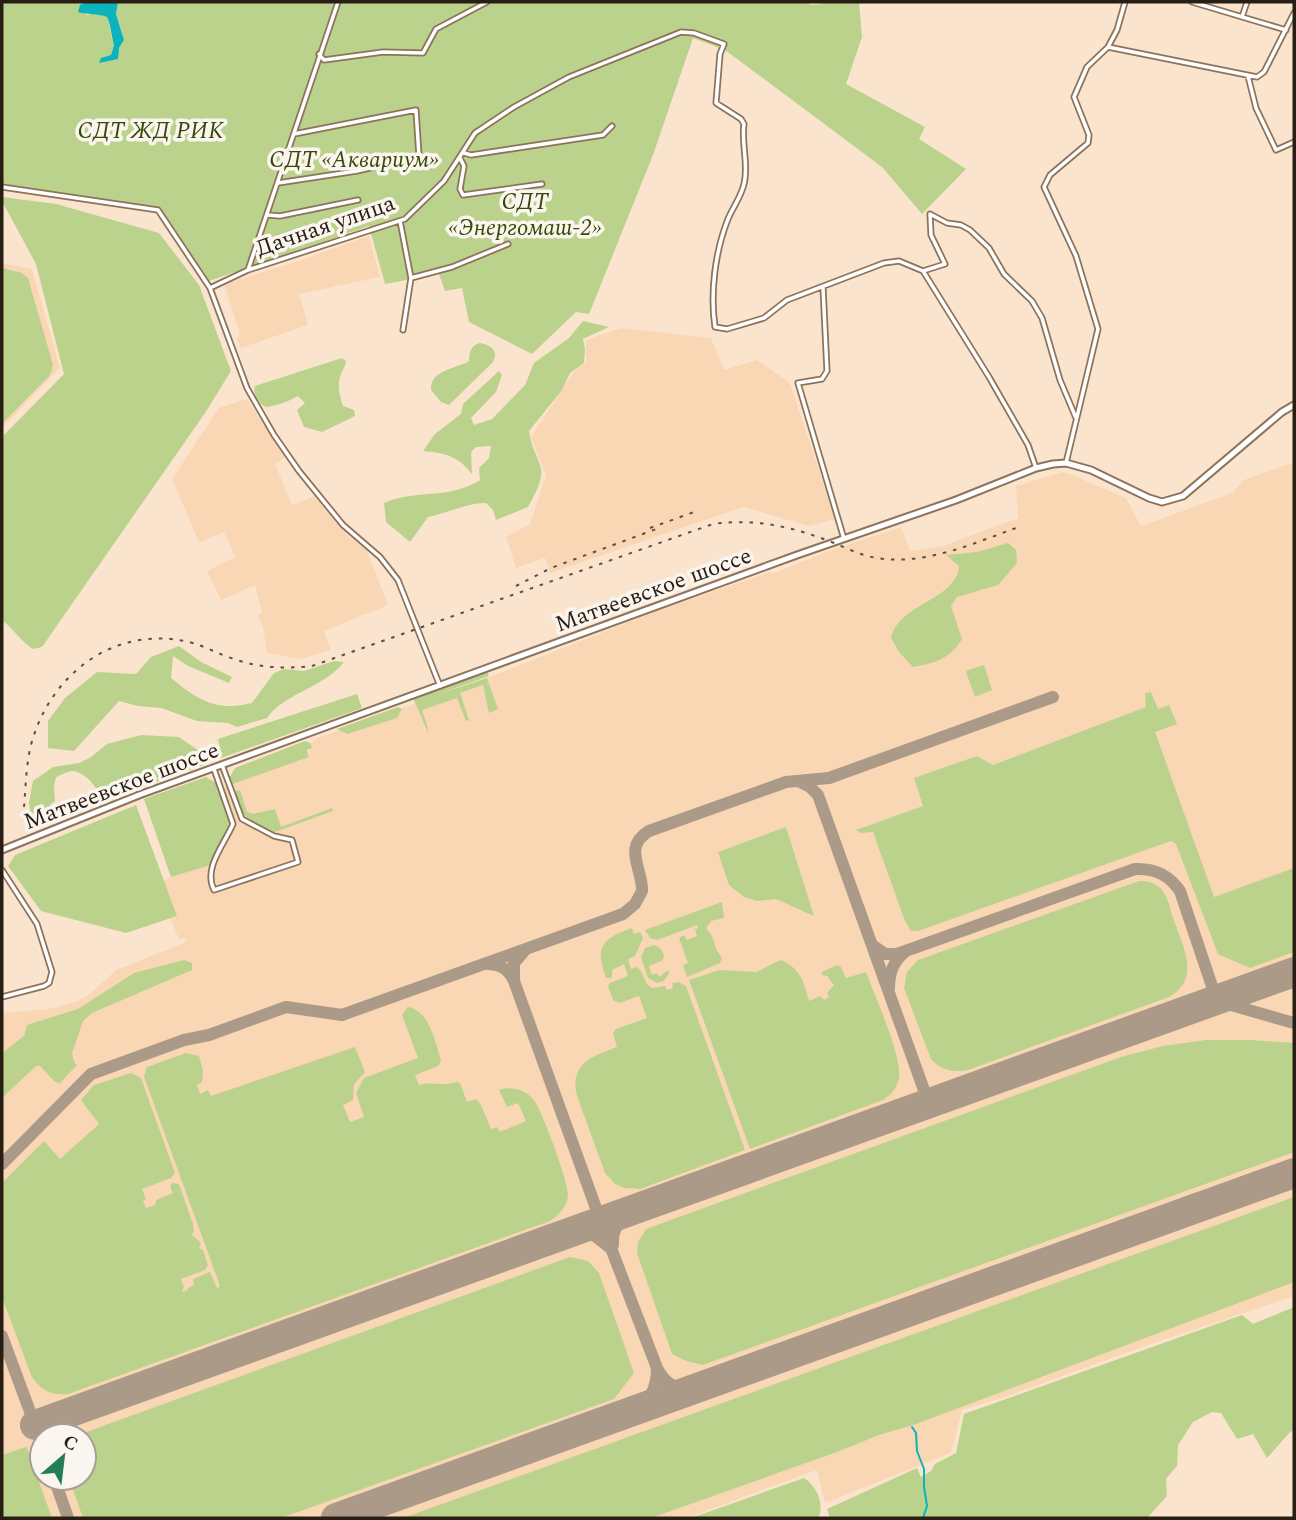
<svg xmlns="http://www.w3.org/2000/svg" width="1296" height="1520" font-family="Spectral,serif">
<rect width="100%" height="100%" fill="#fbe4ce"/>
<path fill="#f9d7b5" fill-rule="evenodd" d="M 369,236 L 380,277 L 299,294 L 308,325 L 241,348 L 237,339 L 240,334 L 224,284 L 289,264 Z
M 2,263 L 32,269 L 60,368 L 2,428 Z
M 621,328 L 711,338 L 724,370 L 757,360 L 790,383 L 835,519 L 809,526 L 743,507 L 550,573 L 545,558 L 516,568 L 506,537 L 530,524 L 546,475 L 531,437 L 572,374 L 586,362 L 586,340 Z
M 247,399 L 285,457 L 275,464 L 292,505 L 315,496 L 347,535 L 367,551 L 388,605 L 324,631 L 331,650 L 300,659 L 267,653 L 263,627 L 258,616 L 262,613 L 255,585 L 221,600 L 207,571 L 235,557 L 224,532 L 199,543 L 172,479 L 219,408 Z
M 1294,462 L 1294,1296 L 1151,1344 L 1008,1396 L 962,1410 L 951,1453 L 825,1503 L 817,1470 L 687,1518 L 2,1518 L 2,1013 L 48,1009 L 78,1001 L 91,993 L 116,970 L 186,942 L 185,938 L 179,940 L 171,919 L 177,916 L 164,881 L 171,877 L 149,813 L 309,757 L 311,743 L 317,738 L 487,678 L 657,611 L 770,572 L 772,574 L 829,551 L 901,527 L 910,551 L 943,546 L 975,534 L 1018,518 L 1016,486 L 1062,472 L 1070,474 L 1126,498 L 1141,526 L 1224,496 L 1233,492 L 1244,480 ZM 42,1436 L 84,1436 L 84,1478 L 42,1478 Z"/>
<path fill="#bad28c" d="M 2,2 L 86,2 L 80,5 L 86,15 L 96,13 L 107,17 C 111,26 110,35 114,44 L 111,55 L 100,63 L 119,48 L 124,40 L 116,14 L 118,2 L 808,2 L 810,5 L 823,4 L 821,2 L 859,2 L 862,37 L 846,84 L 925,127 L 919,139 L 966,169 L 922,214 L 882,167 L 725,50 L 693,38 L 653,155 L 589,314 L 576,312 L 532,354 L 469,322 L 462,288 L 445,291 L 439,274 L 385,284 L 369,226 L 203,283 L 155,210 L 2,189 Z
M 2,197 L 56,204 L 159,233 L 199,285 L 231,371 L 205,413 L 42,647 L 33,649 C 20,641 14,629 2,620 L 2,437 L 64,374 L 36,264 L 2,201 Z
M 2,268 L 22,273 L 28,278 L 53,365 L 50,375 L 2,424 Z
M 583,321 L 609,327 L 583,339 L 585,349 L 584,363 L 570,373 L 562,390 L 529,431 C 531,447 538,456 541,469 C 543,481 534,496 528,507 L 496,520 L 493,510 L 486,503 C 466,503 448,513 428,517 L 410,542 L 386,522 L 384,503 C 415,489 449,500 480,480 L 479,468 L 489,458 L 491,446 L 476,447 L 471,452 L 472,474 C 458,456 445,453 423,451 L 435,434 L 461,414 L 463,404 L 499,371 L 502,375 L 496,392 L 471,418 L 474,425 L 492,419 L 525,385 L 534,363 L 569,338 Z
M 480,343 C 491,345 499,351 493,362 L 449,405 L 441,402 L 431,390 C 430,369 457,369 469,361 C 469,352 471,345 480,343 Z
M 342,358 L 346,361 C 345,368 342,370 340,377 C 337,385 340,398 343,406 L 354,410 L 355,416 L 322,432 L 304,427 L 297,410 L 305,403 L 298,396 C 287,402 279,405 266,407 C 259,404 252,393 255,386 Z
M 1008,543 L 1016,550 L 1017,563 L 998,585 L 957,597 L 951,606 L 962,639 C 950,659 935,663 913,667 L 899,652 L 891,638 C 900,602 956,601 959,566 L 946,555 L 977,552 Z
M 179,646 L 201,662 L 232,677 L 229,683 L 188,666 L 173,656 L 171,678 C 198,700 216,712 252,703 L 274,673 L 284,669 L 304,671 L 334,661 L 344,662 C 325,687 283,694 267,718 L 237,727 L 228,723 L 197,721 L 161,708 L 138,706 L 119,701 L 74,751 L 48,748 L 48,721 L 65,698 L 97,672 L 136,674 L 151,657 Z
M 984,665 L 992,690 L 975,697 L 966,672 L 968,670 Z
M 487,672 L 489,676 L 436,695 L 487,678 L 498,709 L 489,713 L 483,685 L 460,693 L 469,720 L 466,721 L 457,698 L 422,710 L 429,732 L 427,730 L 413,698 Z
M 1151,692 L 1158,709 L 1169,705 L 1177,724 L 1155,732 L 1214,897 L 1294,868 L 1294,952 L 1250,968 L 1218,954 L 1176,844 L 1171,841 L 918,931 L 911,931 L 905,921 L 873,832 L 860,833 L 856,830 L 923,806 L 914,778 L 977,756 L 993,765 L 1146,707 L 1145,693 Z
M 357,694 L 362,708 L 218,759 L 216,750 L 220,748 L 218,739 Z
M 398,707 L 402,709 L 397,718 L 347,734 L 337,729 Z
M 141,735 L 179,737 L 208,757 L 207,764 L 105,800 L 102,799 C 97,788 87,773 73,771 C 68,771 61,775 56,777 L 54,786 L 55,801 L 50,805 L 51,814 L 57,817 L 58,820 L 47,825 L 41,824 L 38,820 L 32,824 L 29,803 L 33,781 L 53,767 L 79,763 L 91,757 L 107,744 Z
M 305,741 L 310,743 L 312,748 L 307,750 L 309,757 L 233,784 L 230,777 L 235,768 Z
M 206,777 L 216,783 L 229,822 L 228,828 L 210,865 L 171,877 L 144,799 Z
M 240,790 L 247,812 L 253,814 L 275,809 L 281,827 L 332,808 L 333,811 L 272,833 C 246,820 245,820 234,792 Z
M 136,805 L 177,916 L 126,933 L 41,911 L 8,866 L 15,855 Z
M 786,827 L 814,916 L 776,899 L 757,901 L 744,897 L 729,885 L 718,852 Z
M 1139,881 C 1147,881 1154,882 1160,888 C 1167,894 1170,908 1173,918 C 1182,944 1202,979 1169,997 L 968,1070 C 953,1073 941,1070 931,1059 L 904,988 L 907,972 L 918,960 Z
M 722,902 L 724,918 L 711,921 L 706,928 L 712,936 L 716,949 L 722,958 L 720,963 L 687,977 L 683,965 L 688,963 L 679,938 L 684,935 L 687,940 L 697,936 L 695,929 L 698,928 L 697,925 L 657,940 L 650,938 L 645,930 Z
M 632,928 L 634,934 L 640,932 L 643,938 L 635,956 L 628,959 L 631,969 L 637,967 C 645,973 643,983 652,988 L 665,986 L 667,990 L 673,988 L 672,983 L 679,982 L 686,986 L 745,1150 L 640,1189 L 624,1188 L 615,1184 L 605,1173 L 577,1096 C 569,1064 592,1056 617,1047 L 613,1033 L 616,1029 L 647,1018 L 639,996 L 619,1003 L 613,1000 L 608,986 L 610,983 L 628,976 L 624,964 L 612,970 L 612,978 L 606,978 C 595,947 601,939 632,928 Z
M 654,945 L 660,948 L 664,955 L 663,960 L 649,966 L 652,975 L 657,973 L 659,977 L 668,970 L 669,973 L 664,981 L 657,983 L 648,978 L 641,957 L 645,948 Z
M 184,960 L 192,963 L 192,970 L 92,1013 L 83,1021 L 72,1053 L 74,1062 L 77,1065 L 60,1083 L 55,1082 L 40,1066 L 36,1066 L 2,1098 L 2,1053 L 24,1036 L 27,1025 L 78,1009 L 134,973 Z
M 781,960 C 801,969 804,982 809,1001 L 820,996 L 824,1000 L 829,997 L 827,993 L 834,985 L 827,976 L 822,975 L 822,972 L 837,965 L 841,967 L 846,978 L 866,972 C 874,994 903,1058 899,1078 C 897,1088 891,1095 883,1100 L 750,1149 L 689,980 L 719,970 L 756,972 Z
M 408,1007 C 430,1011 435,1042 441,1060 L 438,1066 L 415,1075 L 419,1085 C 433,1081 441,1087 457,1082 L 460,1083 L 467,1102 L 476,1099 L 481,1105 L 491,1129 L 497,1127 L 500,1132 L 526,1121 L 518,1103 L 507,1107 L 499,1090 C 511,1086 524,1089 533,1099 C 541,1107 569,1184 568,1195 C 567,1207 559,1215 550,1221 L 68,1394 C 52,1396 39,1390 31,1375 L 2,1297 L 2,1183 L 44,1141 L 60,1159 L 99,1124 L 81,1100 L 94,1085 L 131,1073 L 141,1078 L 175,1173 L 171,1178 L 142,1189 L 146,1199 L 143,1201 L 146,1208 L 155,1205 L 156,1200 L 173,1193 L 170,1187 L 172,1183 L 179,1184 L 193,1224 L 194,1232 L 191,1234 L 201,1243 L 199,1248 L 203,1250 L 208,1265 L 205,1270 L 181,1279 L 184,1288 L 182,1290 L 183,1292 L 188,1290 L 188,1288 L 194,1285 L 193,1279 L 210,1272 L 217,1288 L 220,1286 L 144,1077 L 147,1067 L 186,1053 L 199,1056 L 203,1070 L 202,1082 L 197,1085 L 200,1094 L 208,1090 L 211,1096 L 355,1047 L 365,1072 L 354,1084 L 353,1100 L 343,1105 L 350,1122 L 364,1117 L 356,1093 L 364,1078 L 418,1058 L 402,1015 Z
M 1206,1040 L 1250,1040 L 1294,1043 L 1294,1152 L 703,1365 L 686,1361 L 672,1354 L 637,1253 L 638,1242 L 646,1229 L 1121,1057 L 1163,1046 Z
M 1294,1197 L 1294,1282 L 916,1424 L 879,1435 L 837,1452 L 651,1518 L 403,1518 Z
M 570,1257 L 588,1261 L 599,1273 L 634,1373 L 614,1399 L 281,1518 L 83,1518 L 69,1478 L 84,1478 L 84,1436 L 76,1436 L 78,1435 Z
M 1294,1307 L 1294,1433 L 1291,1431 L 1267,1458 L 1253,1434 L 1237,1439 L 1221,1413 L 1212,1412 L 1193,1422 L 1178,1445 L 1177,1466 L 1166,1479 L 1167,1496 L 1147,1518 L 830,1518 L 827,1509 L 917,1468 L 921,1477 L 931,1471 L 935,1464 L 956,1453 L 964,1414 L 1242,1315 L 1253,1324 Z
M 26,1447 L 27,1448 L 52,1518 L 2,1518 L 2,1455 Z
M 804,1478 C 817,1486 825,1505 818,1518 L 691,1518 Z"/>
<path fill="#0bb3bc" d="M 86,2 L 118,2 L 116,14 L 124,40 L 119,48 L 118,59 L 99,63 L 101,58 L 111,55 L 114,45 C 111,35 111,25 107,17 C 97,13 88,15 78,12 L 80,5 Z"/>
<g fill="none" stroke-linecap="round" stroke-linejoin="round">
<path stroke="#0bb3bc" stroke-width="2" d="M 912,1427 L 916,1433 L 917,1451 L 924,1469 L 924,1487 L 927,1506 L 923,1518"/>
<path stroke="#ac9a88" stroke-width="12" d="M 798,781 L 810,787 L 818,795 L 929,1104
M 872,945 L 885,954 L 897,954 L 1135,869 C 1155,868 1169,875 1180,891 L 1217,1001 L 1294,1023
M 487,964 C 500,964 509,969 514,981 L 514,963 L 525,950
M 514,981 L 601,1222 L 657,1368 C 657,1389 650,1403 630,1412
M 889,988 C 889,973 893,961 905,952
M 2,1164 L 91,1074 L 184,1040 L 209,1035 L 286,1007 L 342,1015 L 623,914 L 635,904 L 642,891 C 643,869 622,847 649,831 L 786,782 L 829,778 L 1053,697
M 575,1231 L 595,1236 L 609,1247
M 613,1245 C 612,1230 619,1219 632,1211
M 2,1336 L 42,1444
M 657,1368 C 665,1384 676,1390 693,1390
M 54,1478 L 68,1518"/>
<path stroke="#ac9a88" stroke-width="30" d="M 35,1425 L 1294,972
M 336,1518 L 1294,1173"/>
<g stroke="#8d735a" stroke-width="7">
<path id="minor" d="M 1192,2 L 1286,30
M 1242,17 L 1247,2
M 1108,47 L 1257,77 L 1264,72 L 1294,13
M 319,54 L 324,60 L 383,52 L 423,53 L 436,29 L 487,2
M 1248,76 L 1256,108 L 1276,150 L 1294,142
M 464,153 L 471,155 L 603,135 L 612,126
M 460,158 L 464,166 L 460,189 L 463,195 L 542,184
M 278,183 L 357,171 L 419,156 L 416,110 L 294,134
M 2,187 L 158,210 L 210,288 L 247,388 L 274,435 L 299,471 L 343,525 L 380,557 L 398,580 L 440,686
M 268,215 L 280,216 L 358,200
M 400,221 L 411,278 L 403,330
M 248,270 L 405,219 L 444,181 L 475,133 L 514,107 L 569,77 L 681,32 L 694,33 L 724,44 L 720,54 L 716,103 L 741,119 L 744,124 C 741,144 749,164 744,184 C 741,197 733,207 728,219 C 715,252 710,293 715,327 L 727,329 L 764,318 L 787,300 L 884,263 L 899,261 L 923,271 L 945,264 L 931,235 L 930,214 L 947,223 L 961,225 L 970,230 L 989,248 L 1004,274 L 1032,301 L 1042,318 L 1060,380 L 1076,418
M 923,271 L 989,377 L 1028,445 L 1036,468
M 411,278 L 452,267 L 508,244
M 823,287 L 827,371 L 822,379 L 798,383 L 844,539
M 210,288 L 248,270 L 338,2
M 1066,463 L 1098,329 L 1076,256 L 1044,187 L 1050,175 L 1088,143 L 1089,135 L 1074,97 L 1087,67 L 1108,47 L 1117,30 L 1125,2
M 214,769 L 233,824 C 224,845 203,868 214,890 L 298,862 L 292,840 L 274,836 L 242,819 L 222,765
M 2,870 L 37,924 L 52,972 L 49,983 L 44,986 L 2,997"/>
</g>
<g stroke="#8d735a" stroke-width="9">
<path id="secondary" d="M 2,850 L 139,795 L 797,555 L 956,500 L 1036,468 L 1053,464 L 1066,463 L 1091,470 L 1149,498 L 1162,502 L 1183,496 L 1282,412 L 1294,405"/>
</g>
<use href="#minor" stroke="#fff" stroke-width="3.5"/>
<use href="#secondary" stroke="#fff" stroke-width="5"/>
<path stroke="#5d5043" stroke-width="2" stroke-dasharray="3.5 7" stroke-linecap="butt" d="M 650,528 L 694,512
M 516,586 L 551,568 L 659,528
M 24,807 C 26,784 26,760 33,738 C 54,671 117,625 189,642 C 205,646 218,654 234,659 C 260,668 285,669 312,666 L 713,524 C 756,518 794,527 834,543 C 844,547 854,552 864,555 C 915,570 969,545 1016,528"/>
</g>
<g text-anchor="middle" stroke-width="7" stroke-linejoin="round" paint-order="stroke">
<g font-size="23" font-style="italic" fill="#384805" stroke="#fbf5ef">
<text x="151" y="138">СДТ ЖД РИК</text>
<text x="354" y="167">СДТ «Аквариум»</text>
<text x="525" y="209">СДТ<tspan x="525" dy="26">«Энергомаш-2»</tspan></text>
</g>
<g font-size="23" fill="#281e14" stroke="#fbf5ef">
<text transform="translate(325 225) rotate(-19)" y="8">Дачная улица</text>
<text transform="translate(653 589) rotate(-20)" y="8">Матвеевское шоссе</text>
<text transform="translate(121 785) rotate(-21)" y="8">Матвеевское шоссе</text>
</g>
</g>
<rect width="1296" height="1520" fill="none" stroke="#281e14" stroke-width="7"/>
<g transform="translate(63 1457) rotate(28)"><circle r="33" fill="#fbf5ef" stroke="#a79f97" stroke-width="2"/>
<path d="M0-5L12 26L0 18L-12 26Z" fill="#217e55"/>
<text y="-10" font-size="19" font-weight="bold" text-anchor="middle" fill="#281e14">С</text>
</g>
</svg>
